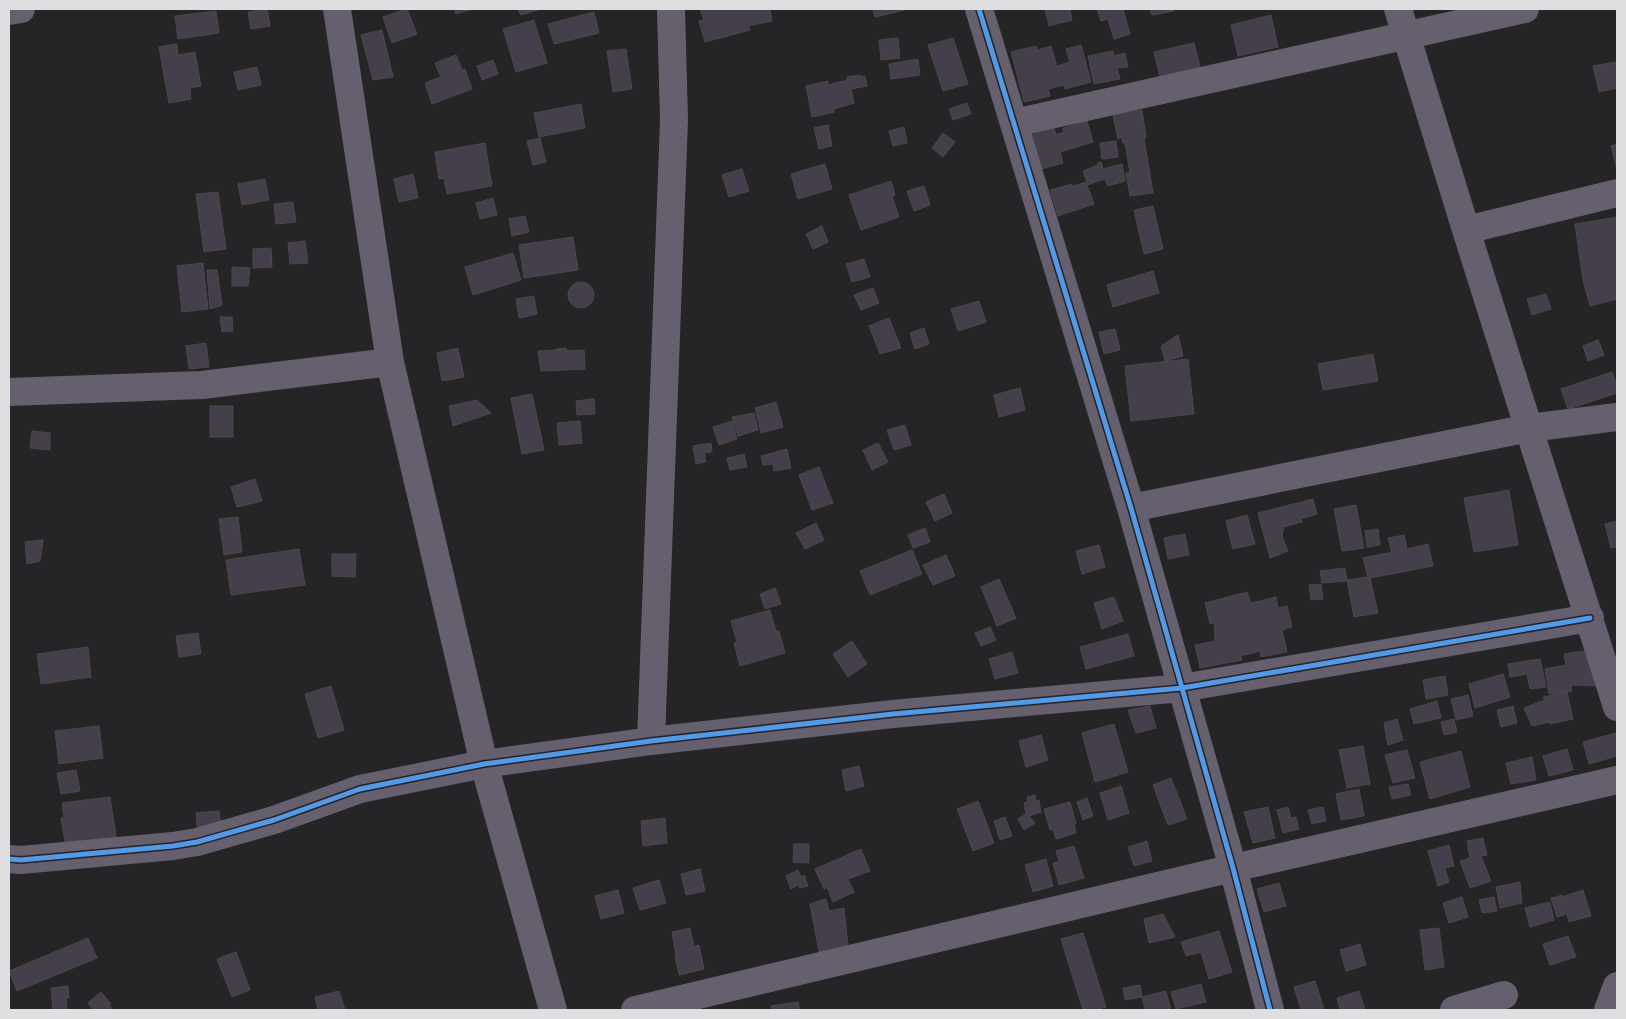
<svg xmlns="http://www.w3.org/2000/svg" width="1626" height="1019" font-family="Ubuntu,sans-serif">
<rect width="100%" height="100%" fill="#252426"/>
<path fill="#453f4b" stroke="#4a494a" d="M 267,9 L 270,26 L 251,29 L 248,12 Z
M 407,9 L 417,34 L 392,43 L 383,17 Z
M 454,9 L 472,9 L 456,14 Z
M 518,9 L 541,9 L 521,15 Z
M 700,9 L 743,9 L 743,10 L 746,9 L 770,9 L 772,21 L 748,26 L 750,30 L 705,42 L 699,21 L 704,20 Z
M 873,9 L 909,9 L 875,17 Z
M 1045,9 L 1070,9 L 1072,20 L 1049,26 Z
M 1097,9 L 1123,9 L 1130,34 L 1114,39 L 1108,19 L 1101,21 Z
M 1150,9 L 1173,9 L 1174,11 L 1152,15 Z
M 216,11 L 219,33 L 178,39 L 175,16 Z
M 594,12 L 599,33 L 554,44 L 548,24 Z
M 1271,15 L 1278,47 L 1238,56 L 1231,25 Z
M 534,20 L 547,63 L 516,72 L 503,29 Z
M 382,30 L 393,77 L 373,80 L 361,35 Z
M 898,38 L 900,58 L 881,60 L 879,40 Z
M 953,38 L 968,84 L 943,91 L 928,45 Z
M 1194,43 L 1200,67 L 1160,77 L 1154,52 Z
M 177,44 L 178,55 L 195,52 L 201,86 L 190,88 L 191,99 L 169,103 L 159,47 Z
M 1081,45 L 1091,82 L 1065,89 L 1064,85 L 1048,89 L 1050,96 L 1024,102 L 1011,52 L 1036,46 L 1038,50 L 1051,46 L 1057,66 L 1070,62 L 1066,49 Z
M 626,49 L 632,89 L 613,92 L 607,51 Z
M 1113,51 L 1114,56 L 1125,53 L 1128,67 L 1117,68 L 1120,79 L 1094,84 L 1088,56 Z
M 456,55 L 462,70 L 465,69 L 472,89 L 432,104 L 425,83 L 441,77 L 435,63 Z
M 918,59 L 920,75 L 891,79 L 889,64 Z
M 493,60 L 498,74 L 482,80 L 477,66 Z
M 1615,62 L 1617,70 L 1617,88 L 1599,92 L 1593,66 Z
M 257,67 L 261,85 L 238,90 L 234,72 Z
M 860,75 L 861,77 L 865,76 L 867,86 L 851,89 L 854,103 L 834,109 L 834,112 L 812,117 L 806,86 L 828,81 L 828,85 L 835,83 L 847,80 L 847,77 Z
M 967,103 L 971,114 L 953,120 L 949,109 Z
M 581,104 L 585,128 L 539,137 L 534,113 Z
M 1142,110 L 1146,137 L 1144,138 L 1153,193 L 1130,196 L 1126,173 L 1130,173 L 1125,143 L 1123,143 L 1122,137 L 1118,139 L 1113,115 Z
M 1087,121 L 1093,142 L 1060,152 L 1063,163 L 1041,169 L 1031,135 L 1054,128 L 1056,135 L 1064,132 L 1063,128 Z
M 828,125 L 832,146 L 819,149 L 814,128 Z
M 904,127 L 907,143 L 893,146 L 889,131 Z
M 943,133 L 955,142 L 943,157 L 932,148 Z
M 540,138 L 546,162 L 533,165 L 527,141 Z
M 1116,141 L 1118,157 L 1102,159 L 1100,143 Z
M 485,143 L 492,186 L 447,194 L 444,178 L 439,179 L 435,152 Z
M 1617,144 L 1617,170 L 1611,146 Z
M 1101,162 L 1103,169 L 1122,164 L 1125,181 L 1108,186 L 1105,179 L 1087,185 L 1094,204 L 1058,216 L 1050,190 L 1072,184 L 1073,186 L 1087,182 L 1083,171 L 1098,165 L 1098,163 Z
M 825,164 L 832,189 L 798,199 L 791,174 Z
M 742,169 L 749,191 L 729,197 L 722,175 Z
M 413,174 L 418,198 L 399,202 L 394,179 Z
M 265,179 L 269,200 L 242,205 L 238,184 Z
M 891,181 L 895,195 L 892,196 L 899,217 L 861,230 L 849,195 Z
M 924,186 L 930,205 L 914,211 L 907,191 Z
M 218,192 L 226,249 L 204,252 L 196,194 Z
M 493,198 L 497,215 L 480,219 L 476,203 Z
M 293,202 L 296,222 L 276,224 L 274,204 Z
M 1153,206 L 1163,249 L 1144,254 L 1134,210 Z
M 525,216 L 529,232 L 512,236 L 509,219 Z
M 1617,217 L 1617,299 L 1590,306 L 1583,280 L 1575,224 Z
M 822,226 L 828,242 L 813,249 L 806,234 Z
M 573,237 L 578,270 L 524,278 L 519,245 Z
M 305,241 L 308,263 L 290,264 L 288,243 Z
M 271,248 L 272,267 L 253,268 L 253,249 Z
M 513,253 L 521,280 L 473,295 L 465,267 Z
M 864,259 L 870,277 L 852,282 L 846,264 Z
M 203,263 L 208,309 L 182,312 L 177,266 Z
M 232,267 L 250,268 L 248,286 L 232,286 Z
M 207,270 L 217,270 L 222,305 L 210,309 Z
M 1153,271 L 1159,293 L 1113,307 L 1107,285 Z
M568 295a13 13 0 1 1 26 0a13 13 0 1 1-26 0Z
M 873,288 L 879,303 L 861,310 L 854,295 Z
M 1546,294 L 1551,309 L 1532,315 L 1527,299 Z
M 534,296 L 537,314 L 519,318 L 516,299 Z
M 979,301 L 986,322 L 958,331 L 951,309 Z
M 220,317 L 232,317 L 233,331 L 222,332 Z
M 889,318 L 901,348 L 880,354 L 869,326 Z
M 924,328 L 929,344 L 915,349 L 910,333 Z
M 1115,329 L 1120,350 L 1104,354 L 1099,332 Z
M 1178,335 L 1183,356 L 1165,361 L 1161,346 Z
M 1598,340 L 1604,355 L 1588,361 L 1583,346 Z
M 206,343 L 209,367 L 189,369 L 186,346 Z
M 458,348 L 464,377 L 442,381 L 437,353 Z
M 566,348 L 567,351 L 584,350 L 585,369 L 541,371 L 538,351 L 556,350 L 556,349 Z
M 1373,354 L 1378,381 L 1323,390 L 1318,364 Z
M 1188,359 L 1194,414 L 1131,421 L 1125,366 Z
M 1612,372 L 1617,385 L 1617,393 L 1568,409 L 1561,389 Z
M 1020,388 L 1025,410 L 999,417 L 994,395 Z
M 532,394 L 544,450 L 522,454 L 511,398 Z
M 592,399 L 594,399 L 595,414 L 577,415 L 576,401 Z
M 477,400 L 491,413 L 453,426 L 449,406 Z
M 776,402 L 783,427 L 761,433 L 755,408 Z
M 210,406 L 233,406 L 233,437 L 210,437 Z
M 754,413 L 758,430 L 738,436 L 732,417 Z
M 580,421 L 582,443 L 559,445 L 557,423 Z
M 732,421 L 737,439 L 719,445 L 713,427 Z
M 905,425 L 911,445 L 894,450 L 887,430 Z
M 32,431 L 50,433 L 50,450 L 30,448 Z
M 711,443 L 712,452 L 704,453 L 706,462 L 696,464 L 693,446 Z
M 878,443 L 888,462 L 872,470 L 863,450 Z
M 787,449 L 791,468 L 774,471 L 773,464 L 763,465 L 761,456 Z
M 744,454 L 747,467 L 730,470 L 727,458 Z
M 819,467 L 833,503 L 812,510 L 799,475 Z
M 255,479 L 262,501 L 237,507 L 231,487 Z
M 1509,490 L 1518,545 L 1474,552 L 1464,498 Z
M 944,494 L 952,513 L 935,521 L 926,502 Z
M 1313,499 L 1317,514 L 1301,519 L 1302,522 L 1284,527 L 1282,536 L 1288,551 L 1270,558 L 1258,513 Z
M 1356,505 L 1364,548 L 1342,551 L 1334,509 Z
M 1247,515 L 1255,544 L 1233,549 L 1226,521 Z
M 238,517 L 242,552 L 224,555 L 219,519 Z
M 1617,521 L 1617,547 L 1611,548 L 1605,524 Z
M 816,523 L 824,540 L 805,549 L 796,533 Z
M 925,528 L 930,542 L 913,548 L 908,535 Z
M 1378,529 L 1380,545 L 1367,547 L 1365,531 Z
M 1185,534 L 1189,555 L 1168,559 L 1164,538 Z
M 1404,535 L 1407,549 L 1428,544 L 1433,566 L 1370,578 L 1378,613 L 1354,617 L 1347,580 L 1368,577 L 1363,558 L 1392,552 L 1388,538 Z
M 43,540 L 40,561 L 27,564 L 25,542 Z
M 1099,545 L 1105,567 L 1082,574 L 1076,551 Z
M 299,549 L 305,585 L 231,595 L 226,560 Z
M 912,550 L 922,574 L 870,595 L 860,571 Z
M 332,554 L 356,554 L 355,577 L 332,576 Z
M 946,555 L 955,576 L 933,585 L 923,565 Z
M 1345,568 L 1347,581 L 1322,583 L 1320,571 Z
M 999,579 L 1016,618 L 997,626 L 981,587 Z
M 1321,584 L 1323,599 L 1311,600 L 1309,585 Z
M 775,588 L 781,604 L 765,609 L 760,594 Z
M 1247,592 L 1251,603 L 1276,597 L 1278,608 L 1287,606 L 1292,627 L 1282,630 L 1287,652 L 1261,657 L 1260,651 L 1241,656 L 1242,660 L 1200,668 L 1195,645 L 1215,641 L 1214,623 L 1210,624 L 1205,603 Z
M 1114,597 L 1123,621 L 1102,629 L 1094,603 Z
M 770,610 L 776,631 L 779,631 L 785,653 L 740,666 L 734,643 L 737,642 L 731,621 Z
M 990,627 L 996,640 L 981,646 L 975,633 Z
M 198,633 L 201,654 L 179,657 L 176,636 Z
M 1128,634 L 1134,656 L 1086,669 L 1080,647 Z
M 852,641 L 867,664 L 848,677 L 833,654 Z
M 88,647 L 91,677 L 41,684 L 37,654 Z
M 1591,650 L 1602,686 L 1571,685 L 1572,691 L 1549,694 L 1545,669 L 1566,665 L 1564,654 Z
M 1012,652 L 1018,673 L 995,679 L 989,659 Z
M 1540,659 L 1546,687 L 1530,689 L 1527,674 L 1510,677 L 1508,664 Z
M 1503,674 L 1510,697 L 1475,708 L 1469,684 Z
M 1445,676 L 1448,695 L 1426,699 L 1423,680 Z
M 331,686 L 344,730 L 318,738 L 305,694 Z
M 1567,692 L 1573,719 L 1550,724 L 1550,722 L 1532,726 L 1524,708 L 1545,700 L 1543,697 Z
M 1468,695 L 1473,716 L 1456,720 L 1451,699 Z
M 1437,701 L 1441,718 L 1414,724 L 1410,709 Z
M 1150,706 L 1156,728 L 1136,733 L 1128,710 Z
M 1513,706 L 1517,723 L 1501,727 L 1497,710 Z
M 1397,719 L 1403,740 L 1388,745 L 1384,723 Z
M 1454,719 L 1457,732 L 1444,735 L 1441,722 Z
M 1114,724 L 1128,772 L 1095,782 L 1082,733 Z
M 99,726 L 103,758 L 59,764 L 55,731 Z
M 1616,733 L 1617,756 L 1589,764 L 1583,742 Z
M 1041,735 L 1048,760 L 1026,767 L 1019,741 Z
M 1363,746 L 1370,784 L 1347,788 L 1339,750 Z
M 1567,749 L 1573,770 L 1549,776 L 1543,756 Z
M 1407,750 L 1415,778 L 1393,783 L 1385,755 Z
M 1461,751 L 1470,787 L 1430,799 L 1420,762 Z
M 1532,757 L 1536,780 L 1511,784 L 1506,763 Z
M 859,766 L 864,786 L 846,791 L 842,770 Z
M 76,770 L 80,791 L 61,794 L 57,773 Z
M 1171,778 L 1187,819 L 1168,825 L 1153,785 Z
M 1408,784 L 1411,795 L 1392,799 L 1389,787 Z
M 1121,786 L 1129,813 L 1108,820 L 1100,793 Z
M 1359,789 L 1364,816 L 1341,820 L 1336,794 Z
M 1035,795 L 1036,801 L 1039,800 L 1041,812 L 1029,816 L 1035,823 L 1024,830 L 1018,819 L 1026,814 L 1024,803 L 1028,802 L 1027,797 Z
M 110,797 L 117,841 L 66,847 L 61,818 L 64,817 L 62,803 Z
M 1087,798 L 1093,816 L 1083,820 L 1077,802 Z
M 978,801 L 994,843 L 973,851 L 957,809 Z
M 1070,802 L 1076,824 L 1074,824 L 1076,833 L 1056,839 L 1053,829 L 1050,830 L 1044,809 Z
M 1268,807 L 1275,838 L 1253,843 L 1244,812 Z
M 1288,807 L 1291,818 L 1296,817 L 1299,829 L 1283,833 L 1277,810 Z
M 1323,807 L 1326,821 L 1312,824 L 1308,810 Z
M 219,811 L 222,832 L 198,835 L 196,813 Z
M 1005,817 L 1012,836 L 1000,840 L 994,821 Z
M 665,818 L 667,843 L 643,846 L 641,821 Z
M 1483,838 L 1487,855 L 1481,856 L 1491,881 L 1470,888 L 1460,861 L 1470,858 L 1467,841 Z
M 1147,841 L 1152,861 L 1134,866 L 1128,847 Z
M 794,844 L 809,844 L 809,863 L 793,862 Z
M 1449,845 L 1454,866 L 1445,868 L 1449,882 L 1438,886 L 1428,851 Z
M 1074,846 L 1084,878 L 1059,885 L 1053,863 L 1059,862 L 1056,851 Z
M 861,849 L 870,871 L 848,879 L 854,892 L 833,902 L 827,887 L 824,889 L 815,869 Z
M 1046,859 L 1053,886 L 1033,892 L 1025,865 Z
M 700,869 L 705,891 L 686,895 L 681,874 Z
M 798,870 L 801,877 L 804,875 L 808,886 L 800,888 L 798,885 L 791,889 L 786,876 Z
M 659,880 L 666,903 L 640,910 L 633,888 Z
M 1520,882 L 1522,903 L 1500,908 L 1496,887 Z
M 1279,883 L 1286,906 L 1264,912 L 1257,889 Z
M 618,890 L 624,913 L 601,919 L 595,896 Z
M 1583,890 L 1591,916 L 1569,922 L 1567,914 L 1557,917 L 1551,898 L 1563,895 L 1562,897 Z
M 1462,897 L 1468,917 L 1449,923 L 1443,903 Z
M 1494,897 L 1497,911 L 1482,913 L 1479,900 Z
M 826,899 L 829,911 L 844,908 L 848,946 L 819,952 L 810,904 Z
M 1550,902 L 1554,920 L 1530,927 L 1525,908 Z
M 1163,914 L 1175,937 L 1149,943 L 1144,919 Z
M 690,928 L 694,946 L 699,945 L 704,969 L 679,975 L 675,955 L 676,955 L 672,932 Z
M 1439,928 L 1444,967 L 1425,970 L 1420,930 Z
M 1219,931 L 1232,972 L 1209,979 L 1201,952 L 1186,956 L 1181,942 Z
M 1083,933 L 1106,1007 L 1095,1010 L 1083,1010 L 1061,939 Z
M 1568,936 L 1576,957 L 1550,965 L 1543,944 Z
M 88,938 L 97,958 L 17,991 L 9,971 Z
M 1360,944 L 1366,965 L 1346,971 L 1340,950 Z
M 236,952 L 250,990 L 232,997 L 217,959 Z
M 1315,981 L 1324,1010 L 1301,1010 L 1294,987 Z
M 1201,984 L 1206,1002 L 1176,1009 L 1171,992 Z
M 1140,985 L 1142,997 L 1125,1000 L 1123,988 Z
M 68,986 L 69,998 L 66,998 L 67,1009 L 53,1010 L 51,988 Z
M 339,991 L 345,1010 L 318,1010 L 315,997 Z
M 1166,991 L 1171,1010 L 1145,1010 L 1142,997 Z
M 1359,991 L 1365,1010 L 1340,1010 L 1337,998 Z
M 101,992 L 111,1004 L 109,1005 L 113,1010 L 93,1010 L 88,1003 Z
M 798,1002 L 800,1010 L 772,1010 L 771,1006 Z"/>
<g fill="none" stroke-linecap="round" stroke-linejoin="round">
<path stroke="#665f6d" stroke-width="28" d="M 337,9 L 390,362 L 484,764 L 553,1010
M 979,9 L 1131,508 L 1233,868 L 1270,1010
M 1398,9 L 1466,230 L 1617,707
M 9,11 L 21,9
M 1014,123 L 1525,9
M 1466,230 L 1617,193
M 9,392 L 202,385 L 390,362
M 1131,508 L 1529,428 L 1617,417
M 651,741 L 674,120 L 671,9
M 9,859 L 21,860 L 173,846 L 197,842 L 274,820 L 360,789 L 484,764 L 651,741 L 893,714 L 1182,688 L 1590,618
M 635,1010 L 1233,868 L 1617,780
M 1454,1010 L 1504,995
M 1608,1010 L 1617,986"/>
<g stroke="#242327" stroke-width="8">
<path id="cycleway" d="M 979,9 L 1131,508 L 1233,868 L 1270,1010
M 9,859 L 21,860 L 173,846 L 197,842 L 274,820 L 360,789 L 484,764 L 651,741 L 893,714 L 1182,688 L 1590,618"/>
</g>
<use href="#cycleway" stroke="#5399e6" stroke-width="5"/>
</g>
<rect width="1626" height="1019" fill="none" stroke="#dfdee1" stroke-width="20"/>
</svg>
